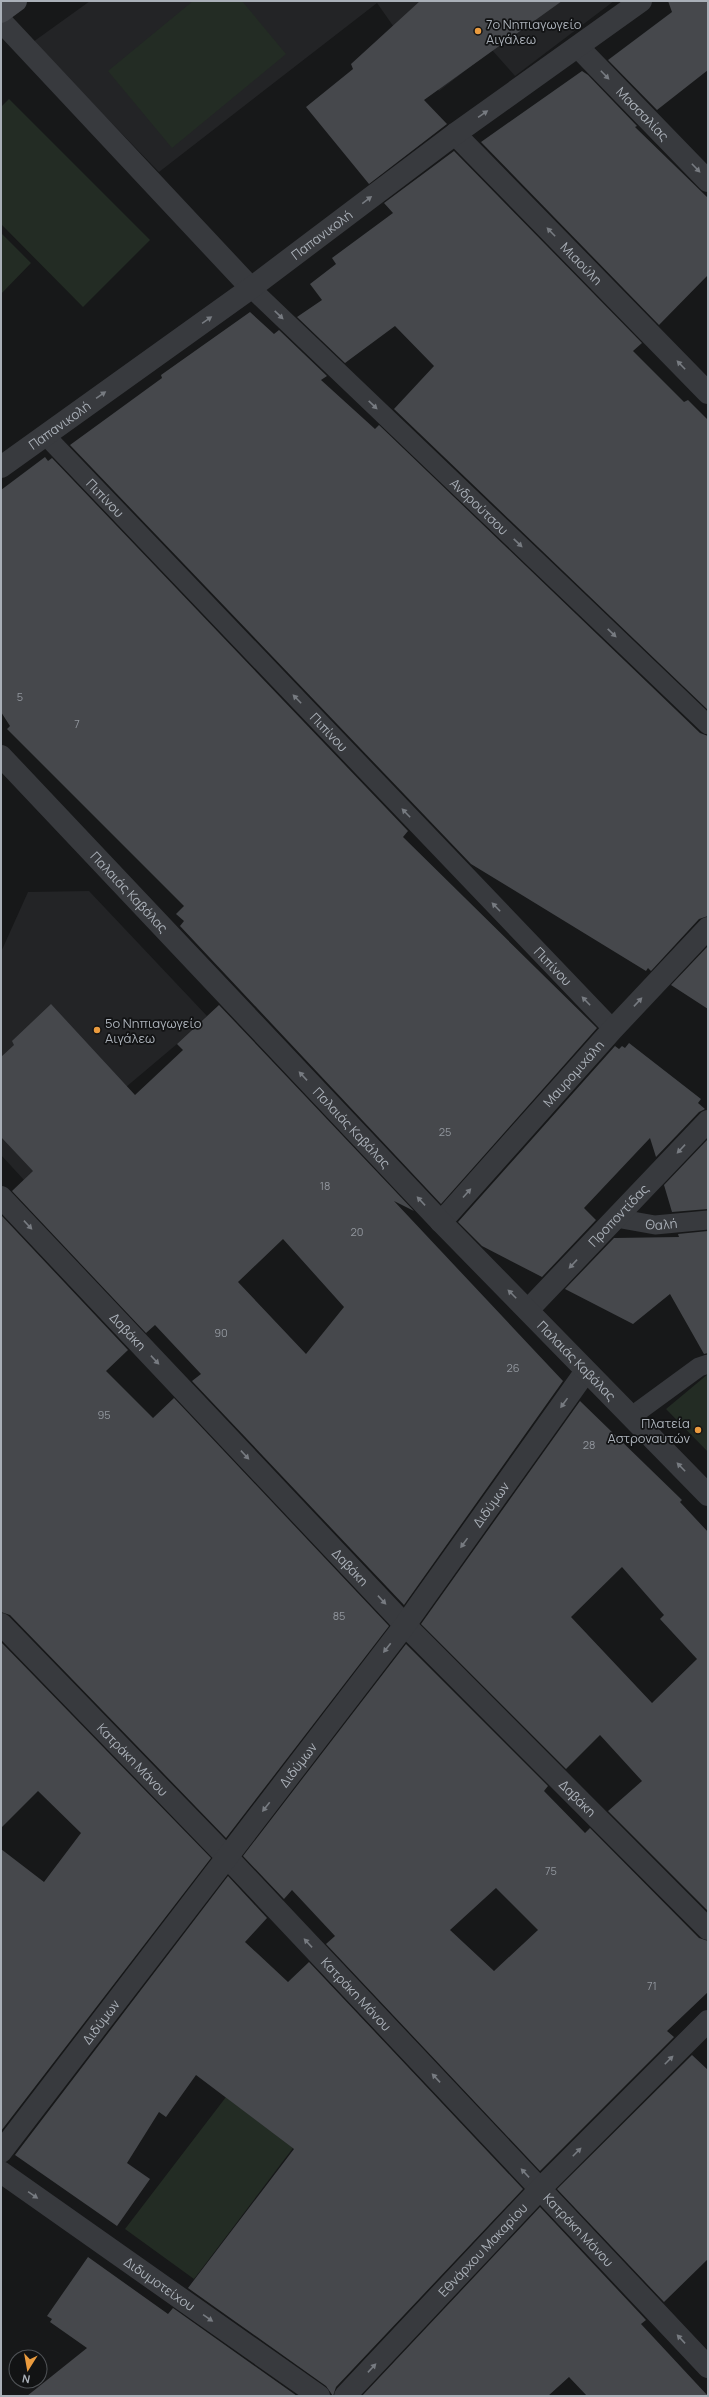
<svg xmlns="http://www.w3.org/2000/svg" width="709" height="2397" font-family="Manrope,sans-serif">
<rect width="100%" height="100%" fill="#171819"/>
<path fill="#232426" d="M 90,1 L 614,1 L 515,76 L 492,50 L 439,91 L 377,3 L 159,172 L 33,42 Z
M 89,891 L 207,1016 L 177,1044 L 81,1125 L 24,1180 L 1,1155 L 1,952 L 28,892 Z"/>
<path fill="#232c24" d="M 193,1 L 242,1 L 286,54 L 172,148 L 108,71 Z
M 9,99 L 150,240 L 83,307 L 1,224 L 1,107 Z
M 1,233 L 31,263 L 1,294 Z
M 708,1374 L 708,1452 L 666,1409 Z
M 226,2097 L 293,2148 L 194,2279 L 125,2229 Z"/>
<path fill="#46484c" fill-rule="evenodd" d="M 420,1 L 562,1 L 424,100 L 447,124 L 369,184 L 306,107 L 353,69 L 351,64 Z
M 668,1 L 708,1 L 708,70 L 657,110 L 608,60 L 672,12 Z
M 582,71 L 588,75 L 637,126 L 635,127 L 708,198 L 708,275 L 659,325 L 481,142 Z
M 454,151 L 642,343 L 633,351 L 684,402 L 688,400 L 708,420 L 708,710 L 394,409 L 434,366 L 395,326 L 345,363 L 297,317 L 322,300 L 310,284 L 336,264 L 332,258 L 393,213 L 384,203 Z
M 250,312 L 274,334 L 279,330 L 327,376 L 321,380 L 375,429 L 379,425 L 700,733 L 708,736 L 708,916 L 699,919 L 651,971 L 648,968 L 646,971 L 471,864 L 70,445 L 162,378 L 161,375 Z
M 45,457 L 48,461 L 52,458 L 408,831 L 403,837 L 597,1028 L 441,1204 L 180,926 L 184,921 L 176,914 L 184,906 L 7,729 L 10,726 L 1,712 L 1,490 Z
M 708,946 L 708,1009 L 671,985 Z
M 51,1004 L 135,1095 L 183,1050 L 177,1044 L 219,1005 L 414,1211 L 394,1201 L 563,1381 L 404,1605 L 192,1381 L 201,1374 L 155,1325 L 146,1333 L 12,1191 L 33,1171 L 1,1137 L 1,1057 L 14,1045 L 12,1041 ZM 283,1239 L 344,1307 L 306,1354 L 238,1282 Z
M 629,1043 L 701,1099 L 698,1103 L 705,1109 L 699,1112 L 656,1157 L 650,1138 L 584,1208 L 596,1220 L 542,1277 L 482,1246 L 458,1222 L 615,1046 L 619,1049 L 622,1046 L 625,1048 Z
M 708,1139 L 708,1209 L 672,1212 L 664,1185 Z
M 1,1215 L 128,1350 L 106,1371 L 153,1418 L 174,1398 L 389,1626 L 226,1838 L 10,1615 L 1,1612 Z
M 708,1231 L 708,1353 L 704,1354 L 670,1294 L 633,1324 L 565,1289 L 614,1238 L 679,1237 L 678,1234 Z
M 580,1401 L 682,1500 L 680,1502 L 708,1532 L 708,1911 L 608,1811 L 642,1781 L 600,1735 L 566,1769 L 421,1624 ZM 622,1567 L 664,1615 L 660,1619 L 697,1659 L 652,1703 L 571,1617 Z
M 1,1642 L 211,1858 L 1,2131 L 1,1849 L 44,1882 L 81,1833 L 38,1791 L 1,1828 Z
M 406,1644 L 548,1786 L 544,1791 L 585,1833 L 590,1828 L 699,1938 L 708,1941 L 708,1992 L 667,2031 L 674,2037 L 540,2171 L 326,1944 L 335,1936 L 292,1890 L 284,1899 L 243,1856 ZM 496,1888 L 538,1930 L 494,1971 L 450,1930 Z
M 228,1876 L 267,1918 L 245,1942 L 288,1982 L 309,1962 L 523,2189 L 336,2387 L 333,2396 L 326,2386 L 188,2288 L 294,2149 L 196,2075 L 166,2117 L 159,2112 L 127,2163 L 150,2179 L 117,2226 L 15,2155 Z
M 692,2055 L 708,2070 L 708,2259 L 664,2302 L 557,2189 Z
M 540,2207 L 646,2320 L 641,2324 L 708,2396 L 587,2396 L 569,2377 L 548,2396 L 362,2396 Z
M 88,2257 L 168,2314 L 173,2308 L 297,2396 L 27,2396 L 87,2348 L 50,2322 L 52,2319 L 47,2316 Z"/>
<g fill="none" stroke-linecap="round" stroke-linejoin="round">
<g stroke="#383a3e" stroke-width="19">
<path id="s1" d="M 251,288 L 708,725"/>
<path id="s2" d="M 45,435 L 613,1029"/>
<path id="s3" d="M 616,1218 L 655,1225 L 708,1220"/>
<path d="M 632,1416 L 699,1367 L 708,1364"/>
</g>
<path stroke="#383a3e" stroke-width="22" d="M 1,21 L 251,288"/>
<g stroke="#383a3e" stroke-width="22">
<path id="s4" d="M 578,47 L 708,181"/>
<path id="s5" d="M 455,134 L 708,393"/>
<path id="s6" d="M 1,467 L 251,288 L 455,134 L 641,1"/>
<path id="s7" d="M 1,1197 L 405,1625 L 708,1929"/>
<path id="s8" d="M 441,1222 L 613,1029 L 708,928"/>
<path id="s9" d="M 528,1310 L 708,1121"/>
<path id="s10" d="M 1,1624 L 227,1857 L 708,2367"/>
<path id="s11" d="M 1,2152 L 405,1625 L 586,1371"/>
<path id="s12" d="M 1,2172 L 319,2396"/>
<path id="s13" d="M 345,2396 L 540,2189 L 708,2021"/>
</g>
<path stroke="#383a3e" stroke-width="22" id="s14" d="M 1,756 L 441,1222 L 708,1495"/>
<path stroke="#47494e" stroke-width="22" d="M 1,12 L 16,1"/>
</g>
<defs><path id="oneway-solid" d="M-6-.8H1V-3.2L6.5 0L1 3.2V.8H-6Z"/></defs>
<g fill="#777b81">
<use href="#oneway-solid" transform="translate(605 75) rotate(46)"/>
<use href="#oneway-solid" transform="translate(483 114) rotate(-35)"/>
<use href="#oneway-solid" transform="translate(696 168) rotate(46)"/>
<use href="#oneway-solid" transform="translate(367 200) rotate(-37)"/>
<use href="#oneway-solid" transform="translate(551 232) rotate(-134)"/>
<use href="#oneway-solid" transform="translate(279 315) rotate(44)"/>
<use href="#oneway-solid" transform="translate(207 320) rotate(-35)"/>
<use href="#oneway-solid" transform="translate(681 365) rotate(-134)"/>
<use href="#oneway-solid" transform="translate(101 395) rotate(-35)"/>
<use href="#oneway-solid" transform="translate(373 405) rotate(44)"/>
<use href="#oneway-solid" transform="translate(518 543) rotate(44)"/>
<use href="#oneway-solid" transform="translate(612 633) rotate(44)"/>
<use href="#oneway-solid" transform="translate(297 699) rotate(-134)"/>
<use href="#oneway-solid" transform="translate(406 813) rotate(-134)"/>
<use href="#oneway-solid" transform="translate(496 907) rotate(-134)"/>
<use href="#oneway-solid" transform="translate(586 1001) rotate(-134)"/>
<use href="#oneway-solid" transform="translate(638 1002) rotate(-47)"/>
<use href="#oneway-solid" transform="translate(303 1076) rotate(-133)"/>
<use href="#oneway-solid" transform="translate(681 1149) rotate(133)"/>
<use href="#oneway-solid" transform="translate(467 1193) rotate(-48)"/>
<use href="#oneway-solid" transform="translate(421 1201) rotate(-133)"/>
<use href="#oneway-solid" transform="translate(28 1225) rotate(47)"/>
<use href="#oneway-solid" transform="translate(573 1264) rotate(133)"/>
<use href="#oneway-solid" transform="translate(512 1294) rotate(-135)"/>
<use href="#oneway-solid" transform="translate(155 1360) rotate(47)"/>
<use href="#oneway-solid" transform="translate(564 1403) rotate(126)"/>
<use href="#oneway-solid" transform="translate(245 1455) rotate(47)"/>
<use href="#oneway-solid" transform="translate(681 1467) rotate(-134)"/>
<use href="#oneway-solid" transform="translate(464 1543) rotate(126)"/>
<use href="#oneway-solid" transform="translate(382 1600) rotate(47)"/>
<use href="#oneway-solid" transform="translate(387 1648) rotate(128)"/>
<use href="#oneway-solid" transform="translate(266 1807) rotate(128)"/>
<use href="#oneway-solid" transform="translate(308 1943) rotate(-133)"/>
<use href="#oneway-solid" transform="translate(669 2060) rotate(-45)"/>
<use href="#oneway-solid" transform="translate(436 2078) rotate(-133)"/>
<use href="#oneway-solid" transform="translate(577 2152) rotate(-45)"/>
<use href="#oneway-solid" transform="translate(525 2173) rotate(-133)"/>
<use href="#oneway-solid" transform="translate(33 2195) rotate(35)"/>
<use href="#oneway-solid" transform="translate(208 2318) rotate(35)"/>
<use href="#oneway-solid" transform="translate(681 2339) rotate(-133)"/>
<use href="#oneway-solid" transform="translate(372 2368) rotate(-47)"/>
</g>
<g fill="#ea9b3e" stroke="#121314" stroke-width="1.5">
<circle cx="478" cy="31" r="4"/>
<circle cx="97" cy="1030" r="4"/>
<circle cx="698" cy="1430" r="4"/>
</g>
<g text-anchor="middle" stroke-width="3.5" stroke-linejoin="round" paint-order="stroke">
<g font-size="11" fill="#91969d">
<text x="20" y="701">5</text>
<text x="77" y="728">7</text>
<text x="445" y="1136">25</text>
<text x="325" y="1190">18</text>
<text x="357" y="1236">20</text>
<text x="221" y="1337">90</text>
<text x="513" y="1372">26</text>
<text x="104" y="1419">95</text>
<text x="589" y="1449">28</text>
<text x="339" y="1620">85</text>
<text x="551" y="1875">75</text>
<text x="652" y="1990">71</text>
</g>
<g font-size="13" fill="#aab0b8" stroke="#121314" text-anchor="start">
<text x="486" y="29">7ο Νηπιαγωγείο<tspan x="486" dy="15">Αιγάλεω</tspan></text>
<text x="105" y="1028">5ο Νηπιαγωγείο<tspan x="105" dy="15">Αιγάλεω</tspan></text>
<text x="690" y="1428" text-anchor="end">Πλατεία<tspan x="690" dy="15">Αστροναυτών</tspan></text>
</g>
<g font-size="13" fill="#aab0b8" stroke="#121314">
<text dy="5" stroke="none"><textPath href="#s4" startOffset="93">Μασσαλίας</textPath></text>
<text dy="5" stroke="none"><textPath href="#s6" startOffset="396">Παπανικολή</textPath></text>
<text dy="5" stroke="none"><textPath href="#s5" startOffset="181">Μιαούλη</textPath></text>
<text dy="5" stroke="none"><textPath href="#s6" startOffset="72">Παπανικολή</textPath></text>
<text dy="5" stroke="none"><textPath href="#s2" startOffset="87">Πιπίνου</textPath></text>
<text dy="5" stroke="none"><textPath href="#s1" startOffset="316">Ανδρούτσου</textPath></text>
<text dy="5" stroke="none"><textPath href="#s2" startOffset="411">Πιπίνου</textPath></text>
<text dy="5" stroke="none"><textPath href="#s14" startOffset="187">Παλαιάς Καβάλας</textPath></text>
<text dy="5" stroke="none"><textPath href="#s2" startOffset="735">Πιπίνου</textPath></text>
<text dy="5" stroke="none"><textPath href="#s8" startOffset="199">Μαυρομιχάλη</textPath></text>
<text dy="5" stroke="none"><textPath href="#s14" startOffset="511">Παλαιάς Καβάλας</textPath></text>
<text dy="5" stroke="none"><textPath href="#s9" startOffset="131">Προποντίδας</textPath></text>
<text dy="5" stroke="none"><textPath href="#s3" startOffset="46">Θαλή</textPath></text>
<text dy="5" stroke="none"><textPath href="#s7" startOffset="185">Δαβάκη</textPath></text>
<text dy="5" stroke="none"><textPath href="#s14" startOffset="835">Παλαιάς Καβάλας</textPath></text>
<text dy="5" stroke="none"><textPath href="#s11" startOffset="812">Διδύμων</textPath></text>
<text dy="5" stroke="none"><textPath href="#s7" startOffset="509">Δαβάκη</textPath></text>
<text dy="5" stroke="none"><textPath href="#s10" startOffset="189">Κατράκη Μάνου</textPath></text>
<text dy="5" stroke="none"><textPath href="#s11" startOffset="488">Διδύμων</textPath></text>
<text dy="5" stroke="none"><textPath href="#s7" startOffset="833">Δαβάκη</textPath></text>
<text dy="5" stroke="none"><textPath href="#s10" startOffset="513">Κατράκη Μάνου</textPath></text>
<text dy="5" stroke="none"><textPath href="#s11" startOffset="164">Διδύμων</textPath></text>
<text dy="5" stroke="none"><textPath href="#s10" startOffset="837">Κατράκη Μάνου</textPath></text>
<text dy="5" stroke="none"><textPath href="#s13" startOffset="201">Εθνάρχου Μακαρίου</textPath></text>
<text dy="5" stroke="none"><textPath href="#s12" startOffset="194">Διδυμοτείχου</textPath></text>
</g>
</g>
<rect width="709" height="2397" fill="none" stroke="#aab0b8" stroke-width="4"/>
<g transform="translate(28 2369) rotate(191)"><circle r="19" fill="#121314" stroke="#4f5256"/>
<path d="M0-3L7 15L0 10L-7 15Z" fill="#ea9b3e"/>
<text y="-6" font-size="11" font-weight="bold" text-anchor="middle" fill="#aab0b8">N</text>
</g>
</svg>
